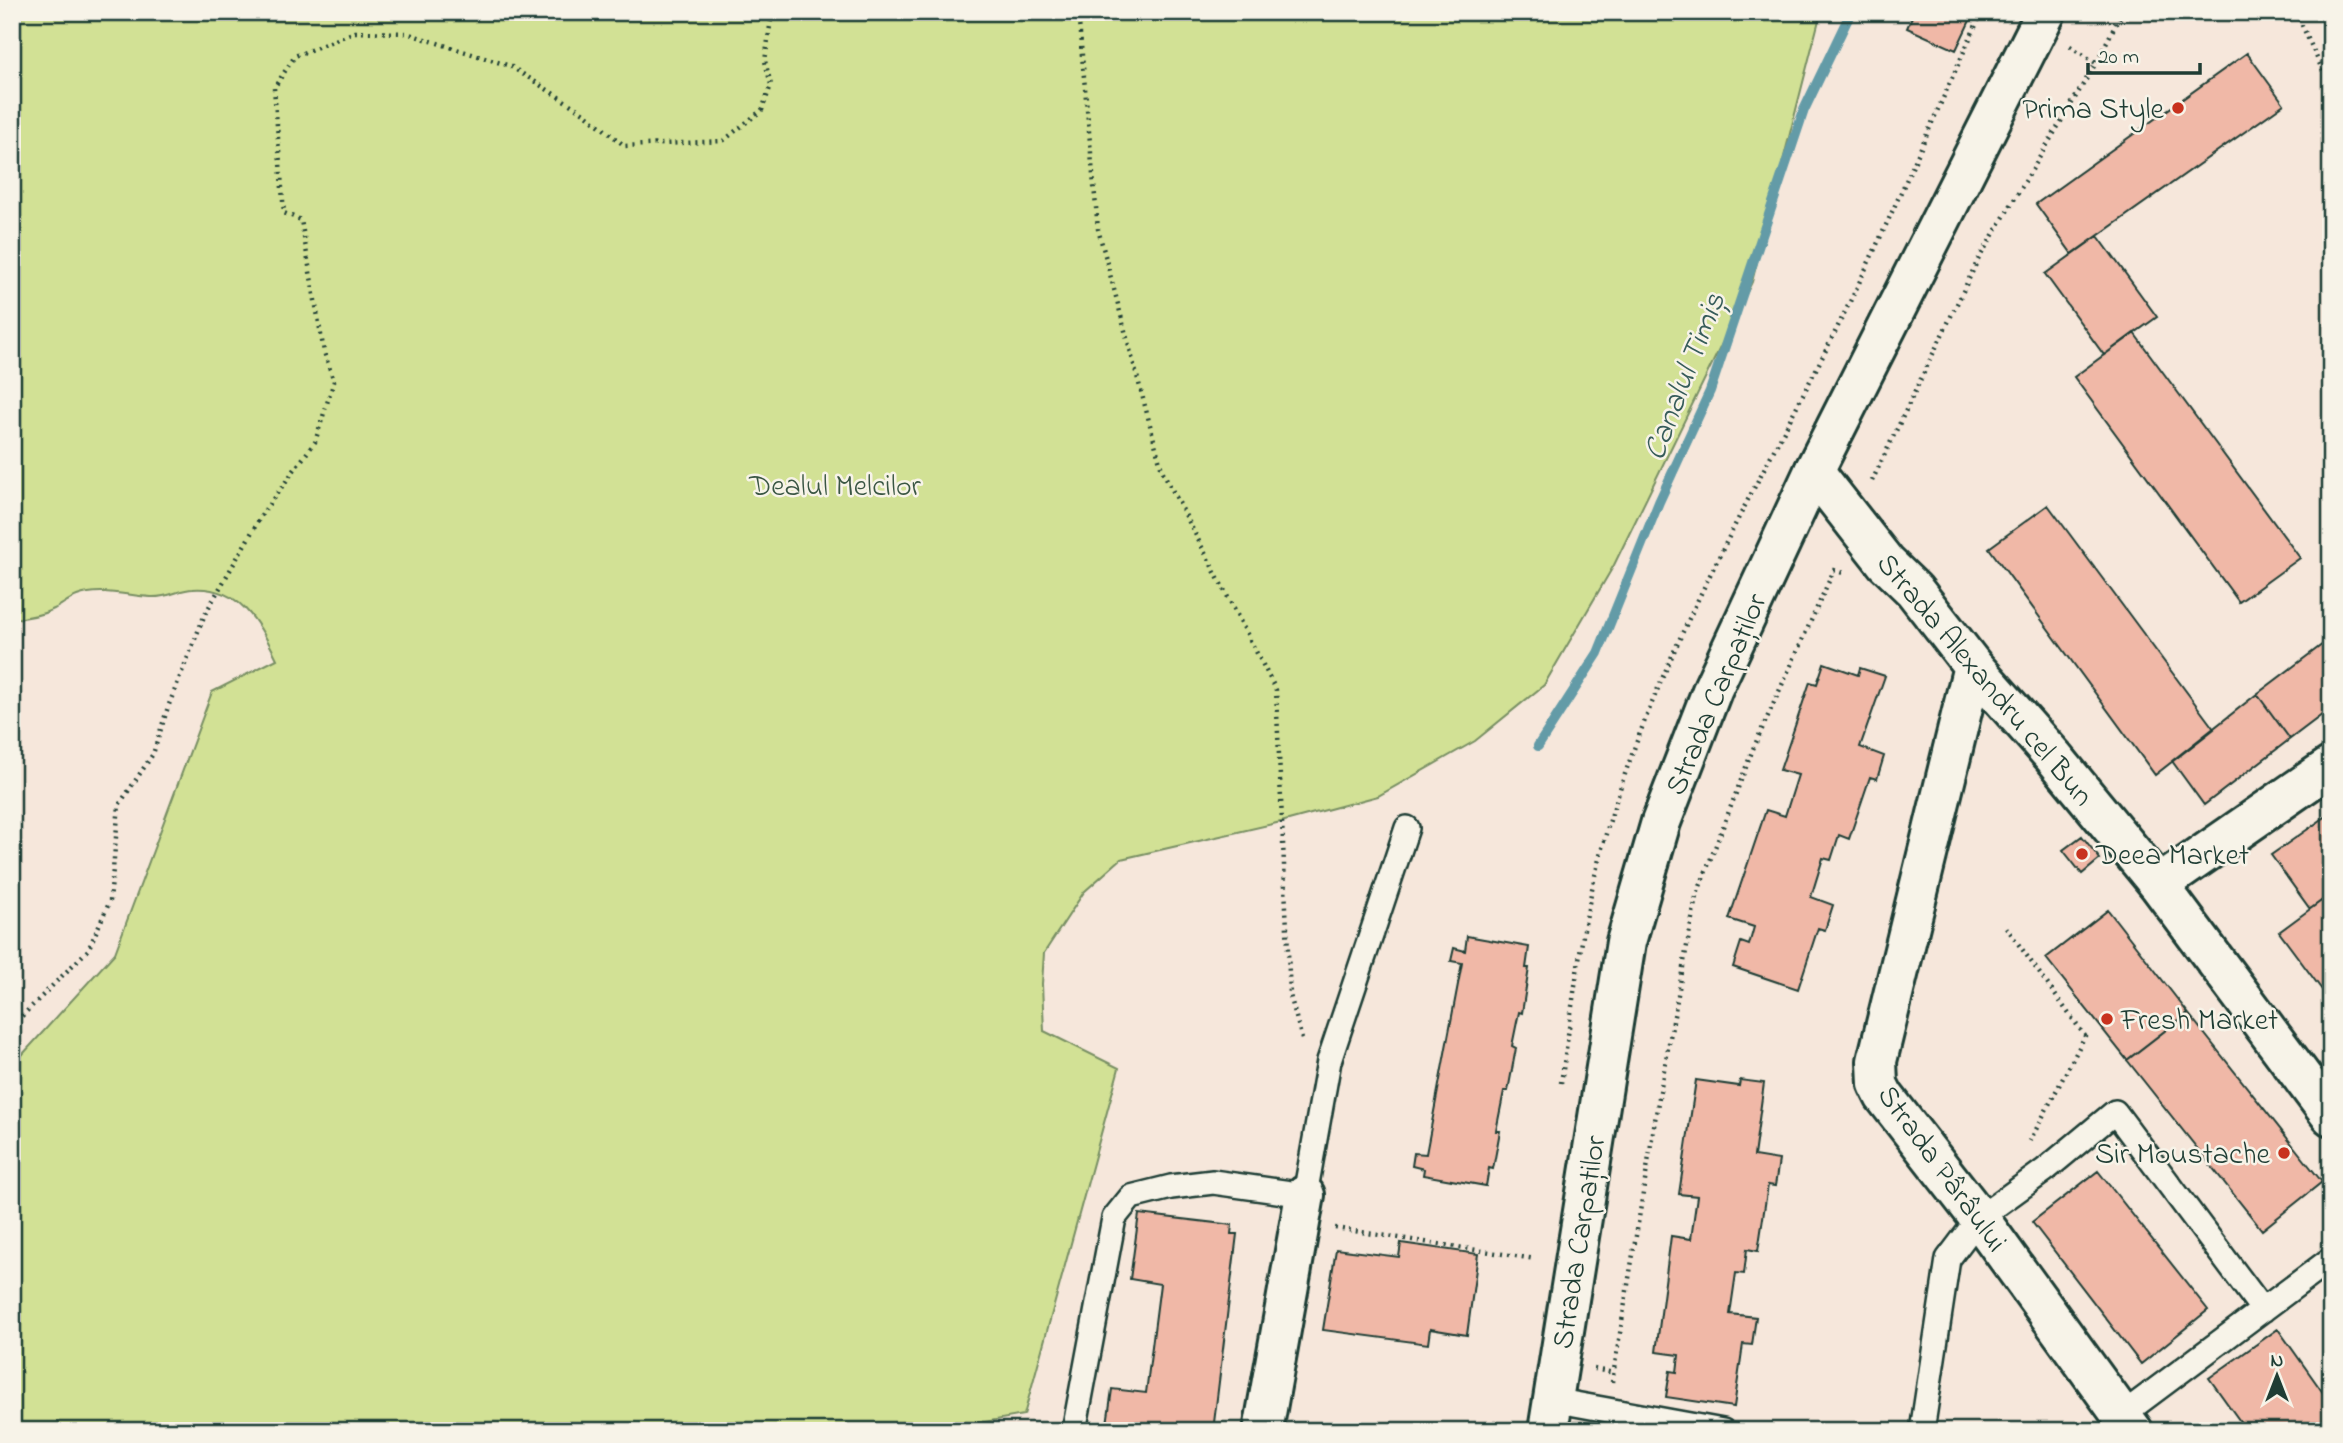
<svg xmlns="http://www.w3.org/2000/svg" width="2343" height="1443" font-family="'Indie Flower',sans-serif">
<rect width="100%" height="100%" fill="#f6e7db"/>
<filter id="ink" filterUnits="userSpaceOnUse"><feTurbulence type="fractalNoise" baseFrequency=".0143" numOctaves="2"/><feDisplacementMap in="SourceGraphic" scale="14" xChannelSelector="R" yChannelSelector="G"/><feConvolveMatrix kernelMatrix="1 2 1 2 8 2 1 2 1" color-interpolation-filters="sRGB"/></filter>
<g filter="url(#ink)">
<path fill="#d2e195" stroke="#788f64" stroke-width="2" d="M 12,12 L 1821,12 L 1752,282 L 1614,565 L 1544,685 L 1475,741 L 1378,796 L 1281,822 L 1121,859 L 1084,892 L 1044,953 L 1042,984 L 1044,1031 L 1119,1068 L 1024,1415 L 934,1431 L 12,1431 L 12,1066 L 115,953 L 212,692 L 277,659 C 259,622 239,586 193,589 C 180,589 168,598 151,597 C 127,596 101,587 77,596 C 69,599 62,605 54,609 C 42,615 25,618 12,619 Z"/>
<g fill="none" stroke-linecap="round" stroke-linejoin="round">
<path stroke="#649ba7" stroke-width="10" d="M 1538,746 L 1598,653 L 1659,502 L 1710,391 L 1804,110 L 1851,12"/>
</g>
<path fill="#f0b8a7" stroke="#1f3d34" stroke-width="2" d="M 1914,12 L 1974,12 L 1956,50 L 1907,28 Z
M 2247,53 L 2284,104 L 2072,254 L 2036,204 Z
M 2098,236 L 2157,317 L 2104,355 L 2045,274 Z
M 2134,333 L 2300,558 L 2239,602 L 2074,377 Z
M 2048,505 L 2214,729 L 2155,775 L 1989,548 Z
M 2331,638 L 2331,708 L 2290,739 L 2257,694 Z
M 1824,663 L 1858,675 L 1860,668 L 1885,676 L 1860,747 L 1884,756 L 1877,779 L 1870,777 L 1849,839 L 1839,835 L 1831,860 L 1823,858 L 1811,897 L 1833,905 L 1825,930 L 1818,928 L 1798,989 L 1733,967 L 1741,942 L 1749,945 L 1754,927 L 1729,919 L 1766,810 L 1785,816 L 1798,775 L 1780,770 L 1810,682 L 1817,684 Z
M 2257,694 L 2290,739 L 2204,805 L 2172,761 Z
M 2331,813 L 2331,894 L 2310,909 L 2271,855 Z
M 2082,836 L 2100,859 L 2082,874 L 2063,850 Z
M 2325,898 L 2331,905 L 2331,1002 L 2279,932 Z
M 2108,910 L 2188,1013 L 2127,1060 L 2046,958 Z
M 1467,936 L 1529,947 L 1526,968 L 1529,968 L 1522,1013 L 1519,1012 L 1512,1046 L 1516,1048 L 1508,1091 L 1504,1091 L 1496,1131 L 1500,1131 L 1493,1169 L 1489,1168 L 1486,1186 L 1423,1175 L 1424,1169 L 1412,1166 L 1414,1153 L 1426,1154 L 1462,963 L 1451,961 L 1454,948 L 1465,951 Z
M 2188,1013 L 2322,1182 L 2262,1230 L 2127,1060 Z
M 1696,1080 L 1739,1086 L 1740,1080 L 1764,1083 L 1754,1156 L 1779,1160 L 1775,1186 L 1768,1185 L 1758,1251 L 1747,1249 L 1744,1274 L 1736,1273 L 1730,1314 L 1756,1317 L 1752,1345 L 1743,1344 L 1734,1407 L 1666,1397 L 1670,1371 L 1677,1372 L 1679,1355 L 1656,1352 L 1671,1236 L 1691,1239 L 1697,1196 L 1679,1194 Z
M 2098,1171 L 2208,1310 L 2141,1364 L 2032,1222 Z
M 1139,1214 L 1232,1225 L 1231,1234 L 1237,1234 L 1213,1431 L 1106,1431 L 1112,1389 L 1146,1393 L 1160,1284 L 1130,1279 Z
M 1401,1243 L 1478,1254 L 1467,1335 L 1430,1329 L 1428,1344 L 1323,1330 L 1336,1249 L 1399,1257 Z
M 2278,1329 L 2331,1404 L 2331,1431 L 2247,1431 L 2209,1378 Z"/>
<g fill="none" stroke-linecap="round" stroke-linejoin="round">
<g stroke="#1f3d34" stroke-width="28">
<path id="service" d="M 1553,1400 L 1723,1431
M 2122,1415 L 2331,1259
M 1074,1431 L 1114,1218 L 1131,1197 L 1171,1187 L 1213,1182 L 1305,1195 L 1329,1061 L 1407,828
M 1922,1431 L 1948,1259 L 1979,1218 L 2045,1170 L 2115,1112 L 2263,1310"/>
</g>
<g stroke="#1f3d34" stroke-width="44">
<path id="minor" d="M 1814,471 L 1886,563 L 1914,590 L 1973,666 L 2053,756 L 2159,885 L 2331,1116
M 1973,666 L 1877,1061 L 1878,1084 L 1884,1096 L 1979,1218 L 2133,1431
M 2159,885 L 2331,766
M 1263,1431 L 1305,1195"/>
</g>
<g stroke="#1f3d34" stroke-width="44">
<path id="secondary" d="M 1548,1431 L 1626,942 L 1661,822 L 1713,688 L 1814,471 L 2046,12"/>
</g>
<path stroke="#1f3d34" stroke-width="4.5" stroke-dasharray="2 5" stroke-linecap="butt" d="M 1078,12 L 1098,229 L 1162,470 L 1276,690 L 1290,995 L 1303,1043
M 2296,12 L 2331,89
M 2070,46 L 2096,63
M 1872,481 L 1978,260 L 2096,63 L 2122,12
M 2006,927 L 2085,1036 L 2030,1141
M 12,1026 L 88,950 L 110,901 L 119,805 L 153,754 L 168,707 L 205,614 L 264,511 L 315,442 L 334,381 L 324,352 L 301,220 L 284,213 L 274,88 L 295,56 L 355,32 L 406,33 L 510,66 L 584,113 L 625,146 L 723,141 L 762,110 L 771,85 L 765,61 L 771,19 L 775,12
M 1561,1083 C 1573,1005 1581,925 1602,848 C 1650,672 1743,512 1826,350 C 1882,240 1930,125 1982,12
M 1335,1228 L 1535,1259
M 1594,1369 L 1614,1373
M 1612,1382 L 1657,1108 L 1696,897 L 1753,749 L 1834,570 L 1846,574"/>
<use href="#service" stroke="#f7f3e8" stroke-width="23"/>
<use href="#minor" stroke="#f7f3e8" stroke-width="38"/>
<use href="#secondary" stroke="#f7f3e8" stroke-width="38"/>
</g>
</g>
<g fill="#c8321e" stroke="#f7f3e8" stroke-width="2.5">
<circle cx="2178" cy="108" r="7"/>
<circle cx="2082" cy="854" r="7"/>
<circle cx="2107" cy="1019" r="7"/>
<circle cx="2284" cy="1153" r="7"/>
</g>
<g text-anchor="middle" stroke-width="5" stroke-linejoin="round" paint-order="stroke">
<g font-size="30" fill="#1f3d34" stroke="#f7f3e8" text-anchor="end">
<text x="2164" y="118">Prima Style</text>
<text x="2096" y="864" text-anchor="start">Deea Market</text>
<text x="2121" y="1029" text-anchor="start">Fresh Market</text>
<text x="2270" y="1163">Sir Moustache</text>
</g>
<g font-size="30" fill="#3a5643" stroke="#f7f3e8">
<text x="835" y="495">Dealul Melcilor</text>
</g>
<g font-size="30" fill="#1f3d34" stroke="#f7f3e8">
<text transform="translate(1986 679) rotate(50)" y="10">Strada Alexandru cel Bun</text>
<text transform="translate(1715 694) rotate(-67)" y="10">Strada Carpaților</text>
<text transform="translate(1943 1168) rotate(54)" y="10">Strada Pârâului</text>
<text transform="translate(1578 1242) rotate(-81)" y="10">Strada Carpaților</text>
</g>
<g font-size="32" font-style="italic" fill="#365c5a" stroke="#f7f3e8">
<text transform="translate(1683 376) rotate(-69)" y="11">Canalul Timiș</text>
</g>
</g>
<rect width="2343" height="1443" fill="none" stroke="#f7f3e8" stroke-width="42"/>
<rect x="21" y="21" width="2301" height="1401" fill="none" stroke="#1f3d34" stroke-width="2.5" filter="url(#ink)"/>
<g transform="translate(2277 1376)" stroke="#f7f3e8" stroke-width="5" paint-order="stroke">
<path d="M0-5L12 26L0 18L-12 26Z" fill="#1f3d34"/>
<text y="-10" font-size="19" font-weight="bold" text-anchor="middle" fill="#1f3d34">N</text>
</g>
<path d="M2088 63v10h112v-10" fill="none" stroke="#1f3d34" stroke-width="3.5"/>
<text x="2098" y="63" font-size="21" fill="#1f3d34" stroke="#f7f3e8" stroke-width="5" paint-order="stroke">20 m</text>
</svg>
